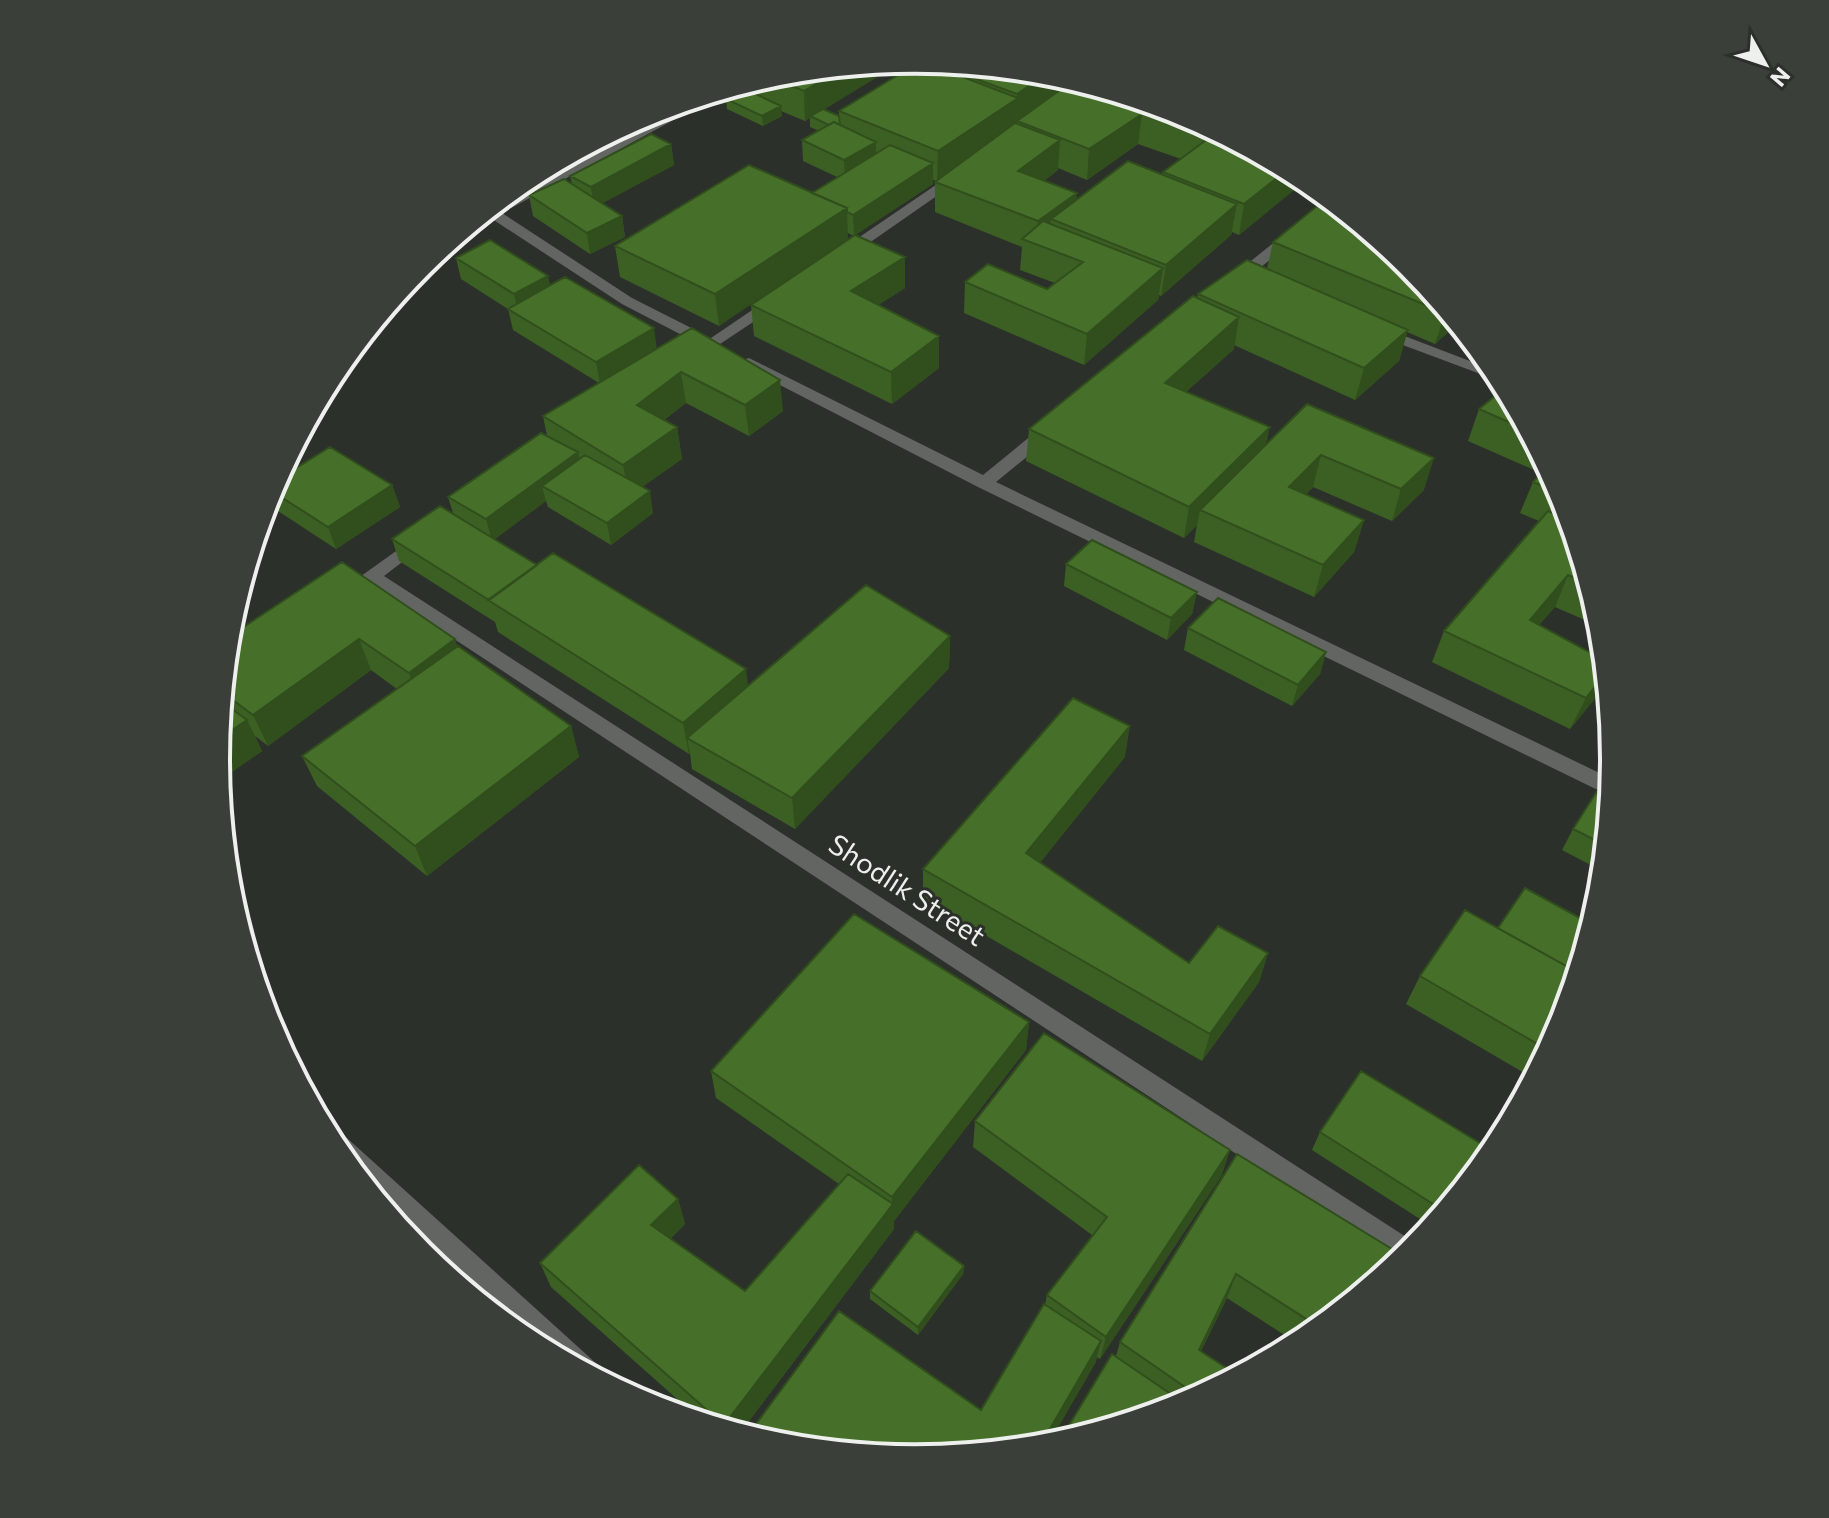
<svg xmlns="http://www.w3.org/2000/svg" width="1829" height="1518" font-family="Commissioner,sans-serif">
<rect width="100%" height="100%" fill="#2c302a"/>
<g fill="none" stroke-linecap="round" stroke-linejoin="round">
<path fill="#636562" fill-rule="evenodd" d="M 716,92 L 716,97 L 502,213 L 632,298 L 711,338 L 770,298 L 780,298 L 780,304 L 702,356 L 694,351 L 701,345 L 622,304 L 483,213 L 690,100 Z
M 952,174 L 964,177 L 849,257 L 839,257 L 839,251 Z
M 1328,199 L 1337,206 L 1241,283 L 1231,283 L 1231,277 Z
M 1381,327 L 1496,371 L 1502,382 L 1376,335 L 1373,332 Z
M 749,358 L 983,475 L 1043,426 L 1055,426 L 1055,434 L 996,482 L 1612,779 L 1610,796 L 978,487 L 743,366 L 743,360 Z
M 417,536 L 423,538 L 426,542 L 423,546 L 384,576 L 1417,1244 L 1399,1261 L 372,585 L 363,589 L 357,587 L 354,583 L 357,579 Z
M 328,1126 L 337,1129 L 598,1365 L 602,1374 L 600,1380 L 541,1348 L 367,1189 L 333,1147 L 323,1128 Z"/>
</g>
<path fill="#3c6024" fill-rule="evenodd" d="M 938,62 L 1051,74 L 1182,113 L 1307,181 L 1303,184 L 1300,183 L 1300,185 L 1239,235 L 1232,232 L 1231,235 L 1161,296 L 1159,295 L 1158,300 L 1084,365 L 964,313 L 965,282 L 1047,289 L 1055,283 L 1020,270 L 1022,247 L 935,212 L 935,182 L 937,181 L 933,180 L 933,184 L 855,235 L 905,257 L 905,288 L 878,305 L 939,336 L 939,368 L 892,404 L 754,336 L 751,305 L 854,236 L 848,233 L 719,326 L 620,277 L 615,246 L 812,193 L 837,177 L 803,161 L 802,140 L 819,131 L 810,127 L 810,118 L 805,121 L 781,111 L 782,116 L 763,126 L 727,109 L 726,99 L 743,90 L 742,84 L 779,73 L 887,71 L 824,109 L 839,116 L 839,111 L 940,68 L 940,66 L 942,64 ZM 1138,144 L 1181,159 L 1163,172 L 1162,174 L 1076,200 L 1077,193 L 1044,181 L 1058,170 L 1058,168 L 1087,180 Z
M 671,144 L 674,165 L 602,203 L 622,216 L 625,237 L 590,254 L 533,216 L 529,195 L 572,184 L 570,176 Z
M 1273,242 L 1409,265 L 1457,324 L 1435,344 L 1407,332 L 1399,361 L 1355,400 L 1234,345 L 1234,349 L 1186,392 L 1266,444 L 1307,404 L 1424,490 L 1392,521 L 1313,487 L 1306,494 L 1364,520 L 1354,552 L 1314,597 L 1194,542 L 1197,525 L 1184,538 L 1026,461 L 1029,429 L 1197,298 L 1198,294 L 1267,269 Z
M 456,258 L 550,286 L 657,349 L 783,411 L 749,436 L 686,403 L 664,420 L 677,427 L 682,459 L 642,487 L 653,513 L 611,545 L 548,507 L 546,501 L 495,539 L 537,565 L 748,686 L 950,636 L 949,668 L 795,829 L 692,769 L 690,753 L 689,754 L 498,632 L 495,622 L 399,561 L 392,539 L 453,513 L 448,497 L 547,436 L 543,416 L 599,383 L 513,330 L 508,309 L 461,279 Z
M 1505,388 L 1560,492 L 1600,623 L 1601,627 L 1555,607 L 1539,625 L 1597,696 L 1570,729 L 1432,662 L 1444,631 L 1539,521 L 1520,513 L 1533,482 L 1541,473 L 1468,441 L 1479,409 Z
M 274,482 L 392,485 L 400,507 L 336,549 L 275,509 L 268,493 Z
M 342,562 L 458,646 L 571,726 L 579,757 L 427,876 L 317,786 L 302,756 L 397,689 L 371,670 L 268,746 L 255,736 L 262,751 L 220,780 L 217,777 L 216,759 L 227,638 Z
M 1066,564 L 1197,592 L 1192,614 L 1167,640 L 1064,586 Z
M 1188,628 L 1326,652 L 1320,674 L 1292,706 L 1184,650 Z
M 1125,757 L 1040,862 L 1189,963 L 1268,953 L 1259,982 L 1202,1061 L 923,899 L 923,869 Z
M 1610,790 L 1602,871 L 1562,850 L 1573,829 Z
M 1420,976 L 1560,1027 L 1533,1078 L 1406,1004 Z
M 1029,1022 L 1026,1050 L 894,1221 L 894,1229 L 740,1433 L 703,1422 L 551,1287 L 540,1263 L 678,1199 L 685,1224 L 670,1239 L 745,1291 L 839,1184 L 716,1098 L 711,1071 Z
M 975,1121 L 1222,1175 L 1100,1359 L 1097,1357 L 1095,1364 L 981,1410 L 1045,1305 L 1047,1295 L 1092,1235 L 973,1147 Z
M 1320,1132 L 1493,1151 L 1431,1226 L 1312,1150 Z
M 1237,1154 L 1405,1257 L 1302,1340 L 1297,1343 L 1227,1298 L 1201,1351 L 1237,1375 L 1182,1405 L 1116,1356 L 1120,1342 Z
M 964,1266 L 963,1274 L 918,1335 L 870,1299 L 870,1291 Z"/>
<path fill="#314e1d" d="M 887,63 L 887,71 L 812,117 L 810,116 L 810,118 L 805,121 L 804,91 L 844,67 Z
M 1048,73 L 1077,81 L 1017,121 L 1017,123 L 937,181 L 938,151 L 1017,98 L 1017,94 Z
M 682,103 L 637,126 L 636,119 L 647,113 Z
M 781,106 L 782,116 L 763,126 L 762,116 Z
M 1142,114 L 1138,144 L 1087,180 L 1089,149 Z
M 635,120 L 636,128 L 502,200 L 502,198 L 527,178 Z
M 1060,140 L 1058,170 L 1017,202 L 1018,171 Z
M 876,142 L 876,163 L 845,181 L 844,160 Z
M 671,144 L 674,165 L 594,208 L 591,187 Z
M 933,163 L 933,184 L 854,236 L 853,215 Z
M 1287,170 L 1301,177 L 1300,185 L 1239,235 L 1244,204 Z
M 1077,193 L 1074,223 L 1051,219 L 1049,243 L 1037,244 L 1038,221 Z
M 1237,204 L 1231,235 L 1161,296 L 1166,265 Z
M 847,208 L 848,239 L 719,326 L 715,294 Z
M 622,216 L 625,237 L 590,254 L 587,233 Z
M 905,257 L 905,288 L 852,322 L 851,291 Z
M 1163,268 L 1158,300 L 1084,365 L 1087,334 Z
M 548,276 L 553,298 L 519,316 L 514,294 Z
M 1447,311 L 1457,324 L 1435,344 L 1445,313 Z
M 1239,317 L 1234,349 L 1160,415 L 1165,383 Z
M 654,328 L 657,350 L 600,384 L 596,362 Z
M 1408,330 L 1399,361 L 1355,400 L 1364,368 Z
M 939,336 L 939,368 L 892,404 L 891,372 Z
M 681,372 L 686,403 L 642,436 L 637,405 Z
M 780,380 L 783,411 L 749,436 L 745,405 Z
M 677,427 L 682,459 L 629,496 L 623,465 Z
M 1270,427 L 1263,459 L 1200,510 L 1197,525 L 1184,538 L 1189,507 Z
M 578,452 L 583,474 L 542,486 L 546,501 L 492,541 L 486,519 Z
M 1321,455 L 1313,487 L 1282,519 L 1289,487 Z
M 1434,458 L 1424,490 L 1392,521 L 1401,489 Z
M 392,485 L 400,507 L 336,549 L 328,527 Z
M 650,491 L 653,513 L 611,545 L 607,523 Z
M 1364,520 L 1354,552 L 1314,597 L 1323,565 Z
M 1568,575 L 1555,607 L 1516,651 L 1530,620 Z
M 1197,592 L 1192,614 L 1167,640 L 1171,618 Z
M 950,636 L 949,668 L 795,829 L 792,798 Z
M 359,639 L 371,670 L 268,746 L 253,715 Z
M 455,639 L 465,670 L 420,705 L 409,673 Z
M 1326,652 L 1320,674 L 1292,706 L 1298,685 Z
M 746,669 L 750,701 L 687,738 L 690,753 L 689,754 L 683,723 Z
M 1605,674 L 1606,680 L 1597,696 L 1570,729 L 1586,698 Z
M 247,720 L 262,751 L 220,780 L 217,774 L 216,759 L 217,740 Z
M 571,726 L 579,757 L 427,876 L 415,846 Z
M 1130,726 L 1125,757 L 1024,883 L 1026,853 Z
M 1268,953 L 1259,982 L 1202,1061 L 1210,1034 Z
M 1029,1022 L 1026,1050 L 894,1221 L 894,1229 L 740,1433 L 725,1428 L 724,1425 L 892,1205 L 892,1197 Z
M 1230,1150 L 1222,1175 L 1100,1359 L 1106,1337 Z
M 678,1199 L 685,1224 L 659,1250 L 651,1225 Z
M 964,1266 L 963,1274 L 918,1335 L 918,1327 Z
M 1236,1274 L 1227,1298 L 1191,1372 L 1199,1350 Z
M 1101,1341 L 1095,1364 L 1048,1445 L 1040,1446 Z"/>
<path fill="#46702a" stroke="#314e1d" stroke-width="2" d="M 921,61 L 1018,98 L 938,151 L 839,111 Z
M 945,63 L 1048,73 L 1017,94 L 940,66 Z
M 844,67 L 804,91 L 768,77 L 779,73 Z
M 1074,80 L 1182,113 L 1215,131 L 1209,136 L 1142,114 L 1089,149 L 1017,121 Z
M 745,89 L 781,106 L 762,116 L 726,99 Z
M 823,109 L 839,116 L 840,125 L 834,122 L 829,125 L 810,116 Z
M 834,122 L 876,142 L 844,160 L 802,140 Z
M 1015,123 L 1060,140 L 1018,171 L 1077,193 L 1038,221 L 935,182 Z
M 1217,132 L 1287,170 L 1244,204 L 1163,172 Z
M 651,134 L 671,144 L 591,187 L 570,176 Z
M 890,145 L 933,163 L 853,215 L 847,212 L 847,208 L 812,193 Z
M 1128,161 L 1237,204 L 1166,265 L 1051,219 Z
M 749,165 L 847,208 L 715,294 L 615,246 Z
M 564,179 L 622,216 L 587,233 L 529,195 Z
M 1327,198 L 1409,265 L 1447,311 L 1445,313 L 1273,242 Z
M 1043,221 L 1163,268 L 1087,334 L 965,282 L 988,264 L 1047,289 L 1083,262 L 1022,239 Z
M 855,235 L 905,257 L 851,291 L 939,336 L 891,372 L 751,305 Z
M 490,240 L 548,276 L 514,294 L 456,258 Z
M 1247,260 L 1408,330 L 1364,368 L 1198,294 Z
M 565,277 L 654,328 L 596,362 L 508,309 Z
M 1193,296 L 1239,317 L 1165,383 L 1270,427 L 1189,507 L 1029,429 Z
M 692,328 L 780,380 L 745,405 L 681,372 L 637,405 L 677,427 L 623,465 L 543,416 Z
M 1505,388 L 1527,430 L 1479,409 Z
M 1307,404 L 1434,458 L 1401,489 L 1321,455 L 1289,487 L 1364,520 L 1323,565 L 1200,510 Z
M 541,433 L 578,452 L 486,519 L 448,497 Z
M 330,447 L 392,485 L 328,527 L 270,490 L 274,482 Z
M 585,455 L 650,491 L 607,523 L 542,486 Z
M 1547,466 L 1560,492 L 1561,493 L 1533,482 Z
M 440,506 L 537,565 L 489,600 L 392,539 Z
M 1548,511 L 1569,520 L 1588,584 L 1568,575 L 1530,620 L 1604,660 L 1605,674 L 1586,698 L 1444,631 Z
M 1092,540 L 1197,592 L 1171,618 L 1066,564 Z
M 553,553 L 746,669 L 683,723 L 488,600 Z
M 342,562 L 455,639 L 409,673 L 359,639 L 253,715 L 222,692 L 227,638 Z
M 866,585 L 950,636 L 792,798 L 687,738 Z
M 1218,598 L 1326,652 L 1298,685 L 1188,628 Z
M 458,646 L 571,726 L 415,846 L 302,756 Z
M 1073,698 L 1130,726 L 1026,853 L 1189,963 L 1218,926 L 1268,953 L 1210,1034 L 923,869 Z
M 221,701 L 247,720 L 217,740 Z
M 1601,785 L 1610,790 L 1605,845 L 1573,829 Z
M 1525,888 L 1591,924 L 1577,972 L 1498,928 Z
M 1465,910 L 1577,972 L 1560,1027 L 1548,1050 L 1420,976 Z
M 854,914 L 1029,1022 L 892,1197 L 711,1071 Z
M 1044,1033 L 1230,1150 L 1106,1337 L 1047,1295 L 1107,1217 L 975,1121 Z
M 1361,1071 L 1493,1151 L 1444,1211 L 1320,1132 Z
M 1237,1154 L 1405,1257 L 1319,1327 L 1236,1274 L 1199,1350 L 1237,1375 L 1198,1396 L 1120,1342 Z
M 639,1165 L 678,1199 L 651,1225 L 745,1291 L 848,1174 L 893,1204 L 724,1425 L 540,1263 Z
M 916,1231 L 964,1266 L 918,1327 L 870,1291 Z
M 1044,1304 L 1101,1341 L 1040,1446 L 914,1458 L 778,1444 L 748,1435 L 839,1311 L 981,1410 Z
M 1112,1354 L 1184,1403 L 1059,1442 Z"/>
<g text-anchor="middle" stroke-width="6" stroke-linejoin="round" paint-order="stroke">
<g font-size="28" fill="#edf0ec" stroke="#2c302a">
<text transform="translate(907 890) rotate(33)" y="10">Shodlik Street</text>
</g>
</g>
<path d="M0 0H1829V1518H0ZM230 759a685 685 0 1 1 1370 0a685 685 0 1 1-1370 0Z" fill="#3b3f3a" fill-rule="evenodd"/>
<path fill="none" stroke="#edf0ec" stroke-width="4" d="M230 759a685 685 0 1 1 1370 0a685 685 0 1 1-1370 0Z"/>
<g transform="translate(1765 64) rotate(130)" stroke="#2c302a" stroke-width="6" paint-order="stroke">
<path d="M0-6L14 30L0 20L-14 30Z" fill="#edf0ec"/>
<text y="-12" font-size="22" font-weight="bold" text-anchor="middle" fill="#edf0ec">N</text>
</g>
</svg>
